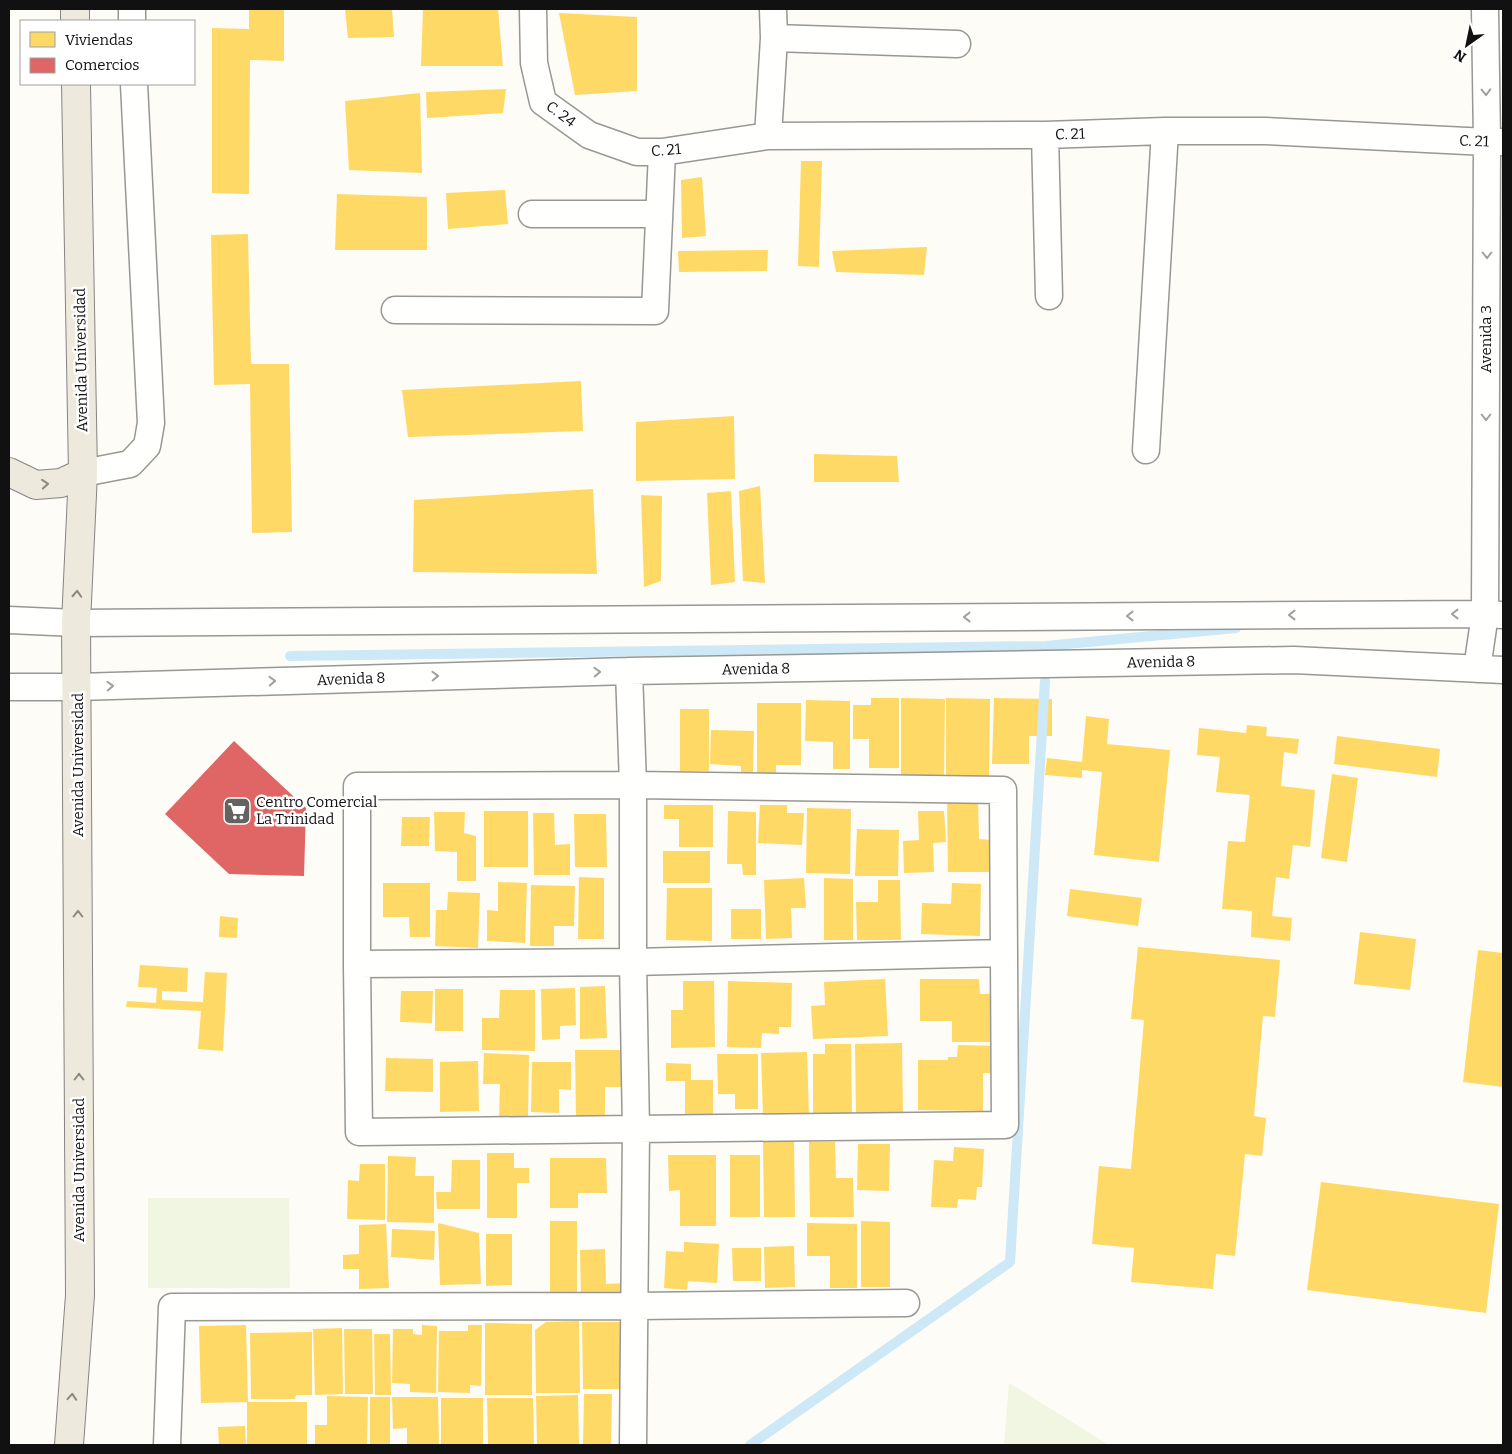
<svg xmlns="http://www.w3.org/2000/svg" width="1512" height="1454" font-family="Bitter,serif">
<rect width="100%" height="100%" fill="#fdfcf7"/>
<path fill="#f0f6e1" d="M 148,1198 L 289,1198 L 290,1288 L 148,1288 Z
M 1009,1383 L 1109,1445 L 1004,1445 Z"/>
<path fill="#ffd966" d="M 249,9 L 284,9 L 284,61 L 250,60 L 249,194 L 212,193 L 212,28 L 249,29 Z
M 345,9 L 392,9 L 394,37 L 348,38 Z
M 423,9 L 498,9 L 503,66 L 421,66 Z
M 559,13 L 637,17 L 637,91 L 575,95 Z
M 506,89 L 503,113 L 427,118 L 426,92 Z
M 420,93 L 422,173 L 349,170 L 345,101 Z
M 801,161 L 822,161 L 819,267 L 798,266 Z
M 702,177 L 706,236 L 682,238 L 681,180 Z
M 505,190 L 508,224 L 448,229 L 446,193 Z
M 337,194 L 427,197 L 427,250 L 335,250 Z
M 248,234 L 251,364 L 289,364 L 292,532 L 252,533 L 250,384 L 214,385 L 211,235 Z
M 927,247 L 924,275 L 836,272 L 832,251 Z
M 768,250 L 767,271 L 679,272 L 678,251 Z
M 581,381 L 583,431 L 408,437 L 402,390 Z
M 734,416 L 735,479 L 636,481 L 636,422 Z
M 814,454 L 897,456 L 899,482 L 814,482 Z
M 760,486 L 765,583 L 743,581 L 739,491 Z
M 593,489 L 597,574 L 413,572 L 414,500 Z
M 731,491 L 735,582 L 711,585 L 707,493 Z
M 641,495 L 662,496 L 661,581 L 644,587 Z
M 871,698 L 899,698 L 899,768 L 869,768 L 869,739 L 853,739 L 853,705 L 871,705 Z
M 901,698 L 945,699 L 944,778 L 901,777 Z
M 946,698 L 990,699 L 989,779 L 946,778 Z
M 994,698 L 1052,699 L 1052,736 L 1029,736 L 1029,764 L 992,764 Z
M 806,700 L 850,701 L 850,769 L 833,769 L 833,742 L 805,741 Z
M 757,703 L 801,703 L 801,765 L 776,765 L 776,780 L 757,779 Z
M 680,709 L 709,709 L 709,771 L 680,771 Z
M 1086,716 L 1109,719 L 1107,744 L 1170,750 L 1159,862 L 1094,855 L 1102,772 L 1082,770 L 1082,778 L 1045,775 L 1047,758 L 1082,762 Z
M 1247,725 L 1267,727 L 1266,736 L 1299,739 L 1297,754 L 1284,752 L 1281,786 L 1315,790 L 1310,847 L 1293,845 L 1289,879 L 1276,877 L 1272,916 L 1292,918 L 1290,941 L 1251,937 L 1252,911 L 1222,909 L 1228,841 L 1245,842 L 1250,795 L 1216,792 L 1220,757 L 1197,755 L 1199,728 L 1246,733 Z
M 711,730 L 754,731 L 753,773 L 741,772 L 741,766 L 710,764 Z
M 1337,736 L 1440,749 L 1437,777 L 1334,764 Z
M 1332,774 L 1358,778 L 1347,862 L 1321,858 Z
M 978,798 L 979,839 L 991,840 L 992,872 L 948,872 L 947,799 Z
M 664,805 L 713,805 L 713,847 L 679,847 L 679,819 L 664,819 Z
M 760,805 L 787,805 L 787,813 L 804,813 L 802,845 L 758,843 Z
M 807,808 L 851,809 L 850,874 L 806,873 Z
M 484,811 L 528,811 L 528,867 L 484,867 Z
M 728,811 L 756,812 L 756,875 L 743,875 L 742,864 L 727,864 Z
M 918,811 L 944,811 L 946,842 L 933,843 L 934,872 L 904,873 L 903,841 L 919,840 Z
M 434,812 L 465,812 L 464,833 L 476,836 L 476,881 L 457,881 L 457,852 L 435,851 Z
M 533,813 L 554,813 L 555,845 L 570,844 L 570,875 L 534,875 Z
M 574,814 L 606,814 L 607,867 L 575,867 Z
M 402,817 L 430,817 L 429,846 L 401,846 Z
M 857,829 L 899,830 L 898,876 L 855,876 Z
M 663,851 L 710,851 L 710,883 L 663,883 Z
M 579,877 L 604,878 L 604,939 L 578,939 Z
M 804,878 L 806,908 L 791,908 L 792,938 L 766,939 L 764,880 Z
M 824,878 L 853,879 L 853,940 L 824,940 Z
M 878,880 L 900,880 L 901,940 L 857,940 L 856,902 L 878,902 Z
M 498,882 L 527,883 L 525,943 L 487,941 L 487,910 L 498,911 Z
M 383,883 L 430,883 L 430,937 L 410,937 L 409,917 L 383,917 Z
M 952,883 L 981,884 L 980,936 L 921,934 L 922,903 L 951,904 Z
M 531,885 L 575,886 L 574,926 L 554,926 L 554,946 L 530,946 Z
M 667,888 L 712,888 L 712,941 L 666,940 Z
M 1070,889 L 1142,898 L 1138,926 L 1067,916 Z
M 448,892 L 480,893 L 478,948 L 435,946 L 436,910 L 447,910 Z
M 731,909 L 761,909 L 761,939 L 731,939 Z
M 220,916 L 238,918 L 237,938 L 219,937 Z
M 1360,932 L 1416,939 L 1410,990 L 1354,984 Z
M 1138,947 L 1280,960 L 1275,1017 L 1263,1016 L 1254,1116 L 1266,1118 L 1262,1156 L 1245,1154 L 1235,1256 L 1216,1254 L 1213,1289 L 1131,1282 L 1134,1248 L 1092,1244 L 1099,1166 L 1131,1169 L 1144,1020 L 1131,1019 Z
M 1478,950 L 1503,953 L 1503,1087 L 1463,1082 Z
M 140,965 L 188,968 L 187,992 L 162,991 L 162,1000 L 203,1002 L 205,972 L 227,973 L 223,1051 L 198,1049 L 201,1011 L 126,1007 L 127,1001 L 156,1003 L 157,988 L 138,987 Z
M 885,979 L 888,1036 L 813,1039 L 811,1006 L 825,1005 L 824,982 Z
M 920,979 L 979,979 L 980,994 L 997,994 L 997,1042 L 952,1042 L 952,1021 L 920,1021 Z
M 683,981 L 714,981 L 715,1047 L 671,1048 L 671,1010 L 683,1010 Z
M 728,981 L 792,983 L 791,1027 L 779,1027 L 779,1034 L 762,1033 L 761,1048 L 727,1047 Z
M 605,986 L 607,1038 L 580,1039 L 580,987 Z
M 575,988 L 576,1025 L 560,1026 L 560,1039 L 542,1040 L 541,989 Z
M 435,989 L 463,989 L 463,1031 L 435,1031 Z
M 500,990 L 535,990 L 535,1051 L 482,1050 L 482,1018 L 499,1018 Z
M 401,991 L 433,991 L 432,1023 L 400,1022 Z
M 902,1043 L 903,1115 L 856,1116 L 855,1044 Z
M 825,1044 L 851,1044 L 852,1115 L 813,1115 L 813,1054 L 825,1054 Z
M 958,1045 L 999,1046 L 999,1073 L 983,1073 L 983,1111 L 918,1110 L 918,1060 L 948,1060 L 948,1057 L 957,1057 Z
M 575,1050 L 625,1050 L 625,1087 L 605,1087 L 605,1116 L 576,1116 Z
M 807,1052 L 809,1116 L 763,1117 L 761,1053 Z
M 484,1053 L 529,1055 L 528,1121 L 499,1119 L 500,1084 L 483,1084 Z
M 717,1054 L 758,1054 L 758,1109 L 735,1109 L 735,1094 L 718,1094 Z
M 386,1058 L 433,1059 L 433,1092 L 385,1091 Z
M 478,1061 L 479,1111 L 440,1112 L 440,1062 Z
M 532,1062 L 571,1062 L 571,1090 L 559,1089 L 559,1113 L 531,1112 Z
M 666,1063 L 691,1064 L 691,1080 L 713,1080 L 713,1115 L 685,1115 L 685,1081 L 666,1081 Z
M 794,1140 L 795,1217 L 764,1217 L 763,1141 Z
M 809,1142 L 835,1142 L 836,1178 L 853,1178 L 854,1217 L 810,1217 Z
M 858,1144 L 890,1144 L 889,1191 L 857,1190 Z
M 954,1147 L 984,1149 L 982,1187 L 977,1187 L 976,1200 L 958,1199 L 957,1208 L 931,1207 L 934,1160 L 953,1161 Z
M 487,1153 L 514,1153 L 514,1168 L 529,1168 L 529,1183 L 517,1183 L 517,1218 L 487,1218 Z
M 668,1155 L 716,1155 L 716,1226 L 680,1226 L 680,1190 L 669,1191 Z
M 730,1155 L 760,1155 L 760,1217 L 730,1217 Z
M 388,1156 L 416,1157 L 415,1176 L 434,1176 L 434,1223 L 387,1222 Z
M 550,1158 L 606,1158 L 607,1193 L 578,1193 L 578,1208 L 550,1208 Z
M 452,1160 L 480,1160 L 480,1209 L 437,1209 L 436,1192 L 451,1192 Z
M 360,1164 L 385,1164 L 385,1220 L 347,1219 L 348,1180 L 359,1181 Z
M 1321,1182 L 1499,1204 L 1486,1313 L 1307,1290 Z
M 550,1221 L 577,1221 L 577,1294 L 550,1293 Z
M 861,1221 L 890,1222 L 890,1287 L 861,1287 Z
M 438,1223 L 479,1233 L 481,1284 L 440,1285 Z
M 807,1223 L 857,1224 L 857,1288 L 830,1288 L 830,1256 L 807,1256 Z
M 386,1224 L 389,1288 L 359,1289 L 359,1269 L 343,1269 L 343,1255 L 359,1254 L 359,1225 Z
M 392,1229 L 435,1231 L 434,1260 L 391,1257 Z
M 486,1234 L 512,1234 L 512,1285 L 486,1286 Z
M 684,1242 L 719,1244 L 717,1283 L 688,1281 L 687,1290 L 664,1288 L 666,1251 L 684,1252 Z
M 794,1246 L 795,1287 L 765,1288 L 764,1247 Z
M 732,1248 L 761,1248 L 761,1281 L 733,1281 Z
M 605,1249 L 606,1284 L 626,1283 L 626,1296 L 581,1296 L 580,1250 Z
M 579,1321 L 580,1393 L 536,1393 L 535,1330 L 546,1322 Z
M 582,1322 L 626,1322 L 626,1389 L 583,1389 Z
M 485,1323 L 532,1324 L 532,1395 L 485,1395 Z
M 246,1325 L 248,1402 L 201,1403 L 199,1326 Z
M 422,1325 L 437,1326 L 436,1393 L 410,1392 L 410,1384 L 392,1383 L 393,1329 L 413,1329 L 413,1334 L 422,1335 Z
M 468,1325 L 482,1325 L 481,1386 L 470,1385 L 470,1393 L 438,1392 L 439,1331 L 468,1331 Z
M 342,1328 L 343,1394 L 315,1395 L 313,1329 Z
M 344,1329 L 372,1329 L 373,1394 L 345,1394 Z
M 312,1332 L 312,1395 L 296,1395 L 295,1399 L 251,1399 L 250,1333 Z
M 374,1334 L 390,1334 L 391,1395 L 375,1395 Z
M 584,1394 L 612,1394 L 611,1445 L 583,1445 Z
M 578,1395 L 579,1445 L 537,1445 L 536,1396 Z
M 327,1396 L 368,1397 L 367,1445 L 315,1445 L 315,1425 L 327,1425 Z
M 370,1397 L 390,1397 L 390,1445 L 370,1445 Z
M 392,1397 L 438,1397 L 439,1445 L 407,1445 L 407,1428 L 393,1429 Z
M 441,1398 L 483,1398 L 483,1445 L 441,1445 Z
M 487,1398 L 533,1398 L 534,1445 L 488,1445 Z
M 247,1402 L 307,1402 L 307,1445 L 247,1445 Z
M 245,1426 L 246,1445 L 219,1445 L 218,1427 Z"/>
<path fill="#e06666" d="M 234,741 L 306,808 L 304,876 L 229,874 L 165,814 Z"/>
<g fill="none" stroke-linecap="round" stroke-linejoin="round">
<path stroke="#cde8f7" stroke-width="10" d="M 290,656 L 1046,646 L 1236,628
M 750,1445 L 1010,1262 L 1045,681"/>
<g stroke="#979795" stroke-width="29">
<path id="street" d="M 533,9 L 534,63 L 543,102 L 589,135 L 637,152 L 662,152 L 768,136 L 1045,135 L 1165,131 L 1265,131 L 1487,142 L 1503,142
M 132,21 L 132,9
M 774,38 L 957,44
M 1045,135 L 1049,296
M 768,136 L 774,38 L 773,9
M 532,214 L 658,214
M 395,310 L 655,311 L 662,152
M 1146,450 L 1165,131
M 83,473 L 130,464 L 147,446 L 151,423 L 134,84
M 9,620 L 76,623 L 1485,614 L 1503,615
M 1477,669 L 1485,614 L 1487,142 L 1485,9
M 629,671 L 633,785 L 633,962 L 636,1130 L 633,1445
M 9,687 L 77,687 L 629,671 L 1294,660 L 1503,670
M 633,785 L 1003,790 L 1005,1125 L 359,1132 L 357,964 L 357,786 Z
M 357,964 L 633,962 L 1004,953
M 167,1445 L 172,1307 L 636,1306 L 906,1303"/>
</g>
<g stroke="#858482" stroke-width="30">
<path id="primary" d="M 75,9 L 75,21
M 9,472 L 36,485 L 61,483 L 83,473
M 69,1445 L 80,1295 L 76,623 L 83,473 L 76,84"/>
</g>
<use href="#street" stroke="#fffffe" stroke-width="26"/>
<use href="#primary" stroke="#ede9dc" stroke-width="28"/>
</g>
<defs><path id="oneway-chevron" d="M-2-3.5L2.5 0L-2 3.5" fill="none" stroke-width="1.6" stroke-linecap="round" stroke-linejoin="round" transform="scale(1.25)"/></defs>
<g stroke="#a0a09f">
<use href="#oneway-chevron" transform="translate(1486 92) rotate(89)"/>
<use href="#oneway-chevron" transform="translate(1487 255) rotate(90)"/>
<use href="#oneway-chevron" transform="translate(1486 417) rotate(90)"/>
<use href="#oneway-chevron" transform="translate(1455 614) rotate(180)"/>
<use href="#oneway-chevron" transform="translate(1292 615) rotate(180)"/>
<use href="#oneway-chevron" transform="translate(1130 616) rotate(180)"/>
<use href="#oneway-chevron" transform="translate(967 617) rotate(180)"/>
<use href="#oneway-chevron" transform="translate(597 672) rotate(-2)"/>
<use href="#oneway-chevron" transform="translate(435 676) rotate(-2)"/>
<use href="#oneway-chevron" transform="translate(272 681) rotate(-2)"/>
<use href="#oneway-chevron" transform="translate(110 686) rotate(-2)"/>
</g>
<g stroke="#8a8881">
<use href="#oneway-chevron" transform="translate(45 484) rotate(-5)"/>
<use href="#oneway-chevron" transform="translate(77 594) rotate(-87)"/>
<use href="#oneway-chevron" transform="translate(78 914) rotate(-90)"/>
<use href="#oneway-chevron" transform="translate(79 1077) rotate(-90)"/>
<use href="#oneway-chevron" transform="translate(72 1397) rotate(-86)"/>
</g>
<defs>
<g id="supermarket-square" transform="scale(1.4375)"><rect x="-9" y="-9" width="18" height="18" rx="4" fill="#646362" stroke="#fff"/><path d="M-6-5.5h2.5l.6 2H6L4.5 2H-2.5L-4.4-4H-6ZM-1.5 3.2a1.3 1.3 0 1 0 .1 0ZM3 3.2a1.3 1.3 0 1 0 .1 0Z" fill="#fff"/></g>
</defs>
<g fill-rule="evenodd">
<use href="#supermarket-square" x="237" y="811"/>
</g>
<g text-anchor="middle" stroke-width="5" stroke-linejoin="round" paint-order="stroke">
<g font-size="15" fill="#111" stroke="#fff">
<text transform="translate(561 114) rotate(37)" y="5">C. 24</text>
<text transform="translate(1070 134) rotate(-2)" y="5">C. 21</text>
<text transform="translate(1474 141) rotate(2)" y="5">C. 21</text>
<text transform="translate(666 150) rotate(-5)" y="5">C. 21</text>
<text transform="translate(1486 339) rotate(-90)" y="5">Avenida 3</text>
<text transform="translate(81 360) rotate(-91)" y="5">Avenida Universidad</text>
<text transform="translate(1161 662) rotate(-1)" y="5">Avenida 8</text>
<text transform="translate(756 669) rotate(-1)" y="5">Avenida 8</text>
<text transform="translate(351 679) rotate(-2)" y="5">Avenida 8</text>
<text transform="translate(78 765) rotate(-90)" y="5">Avenida Universidad</text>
<text transform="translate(79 1170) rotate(-90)" y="5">Avenida Universidad</text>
</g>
<g font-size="15" fill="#111" stroke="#fff" text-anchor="start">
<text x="256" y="807">Centro Comercial<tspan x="256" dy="17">La Trinidad</tspan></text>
</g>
</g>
<rect width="1512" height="1454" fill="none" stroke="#111111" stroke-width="20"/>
<rect x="20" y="20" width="175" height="65" fill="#ffffff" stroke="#a0a0a0"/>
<rect x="30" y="32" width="25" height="15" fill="#ffd966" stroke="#a0a0a0"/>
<text x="65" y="45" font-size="15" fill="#111111">Viviendas</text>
<rect x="30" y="58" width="25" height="15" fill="#e06666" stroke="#a0a0a0"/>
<text x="65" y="70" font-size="15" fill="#111111">Comercios</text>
<g transform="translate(1467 45) rotate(213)" stroke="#ffffff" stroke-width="4" paint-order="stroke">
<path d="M0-4L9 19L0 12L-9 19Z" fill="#111111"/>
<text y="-8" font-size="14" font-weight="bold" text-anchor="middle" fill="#111111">N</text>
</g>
</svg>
